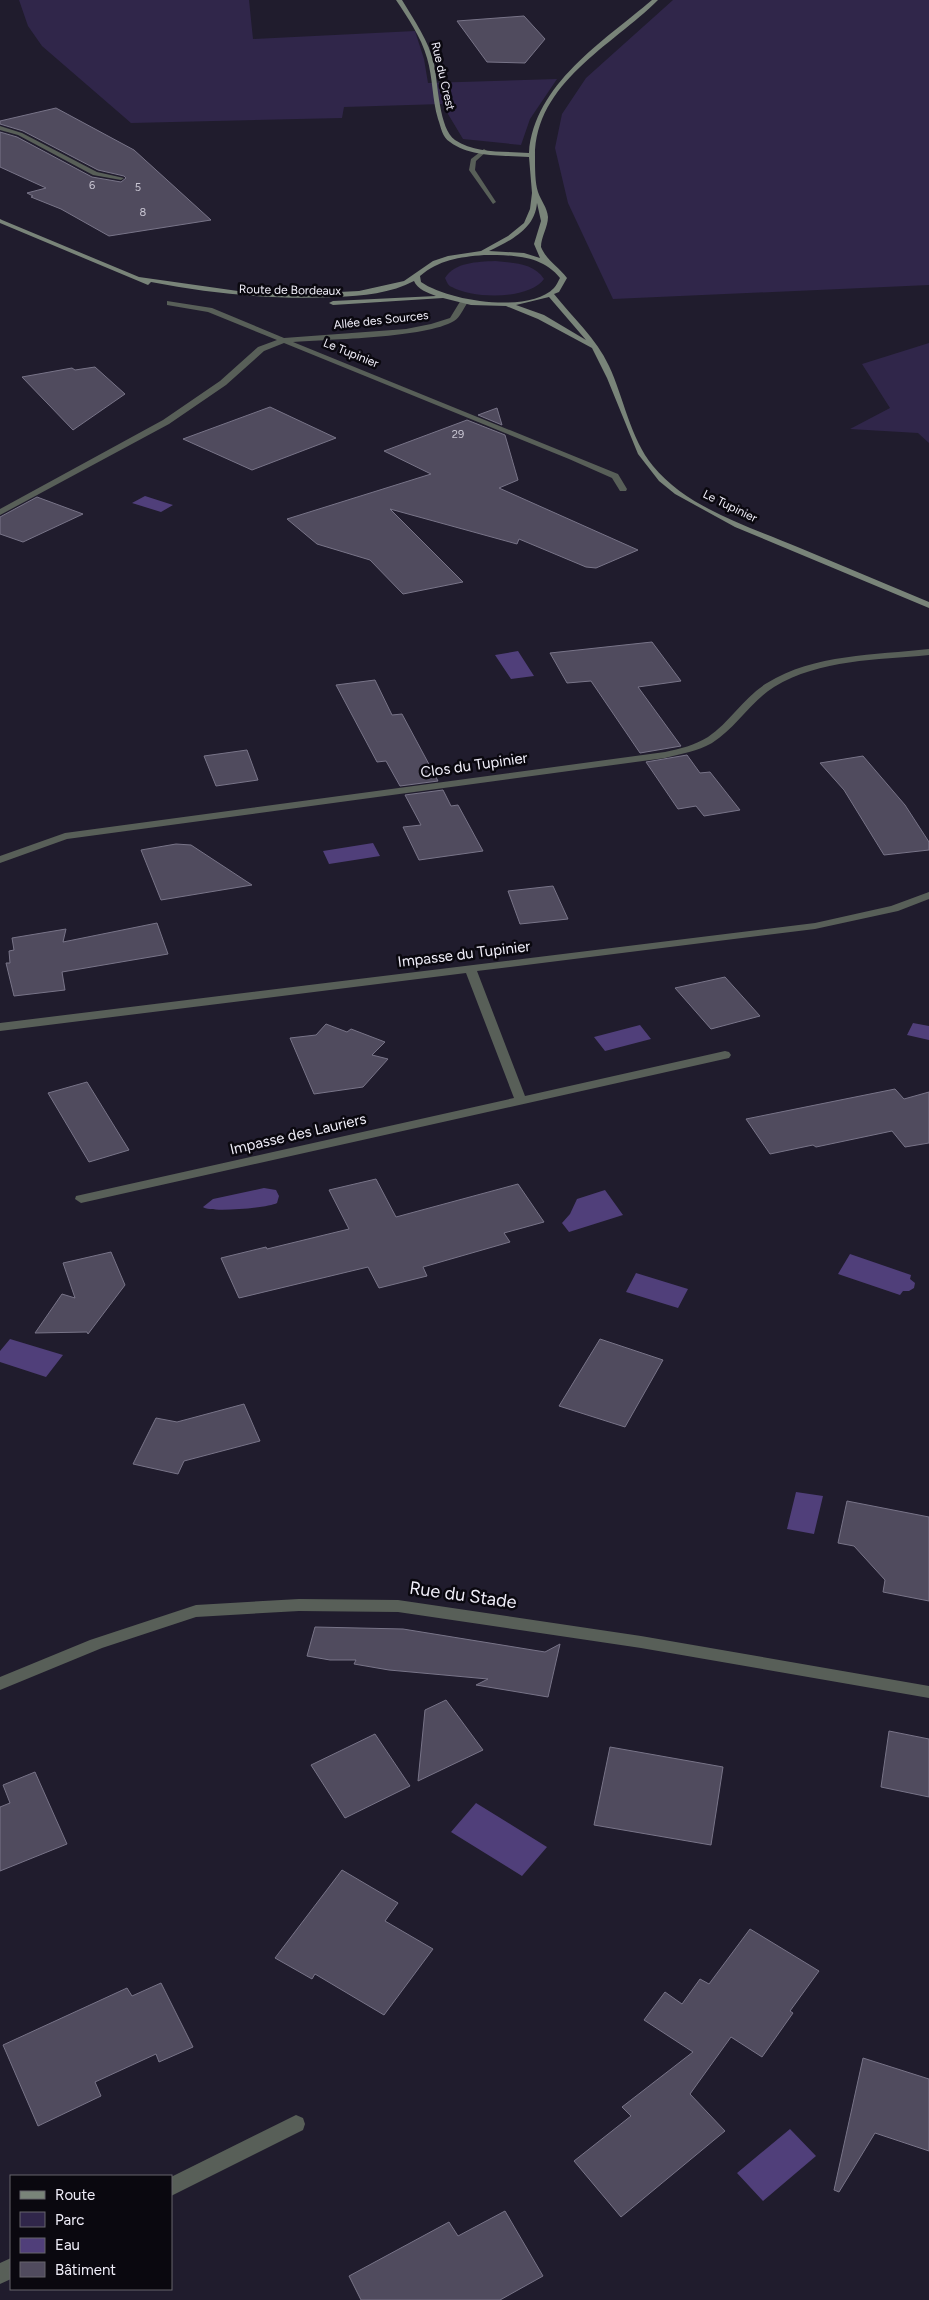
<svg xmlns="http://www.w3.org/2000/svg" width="929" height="2300" font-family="Figtree,sans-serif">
<rect width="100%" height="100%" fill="#201c2d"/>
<path fill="#30264a" d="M 19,0 L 249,0 L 253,39 L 415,31 L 424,59 L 428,83 L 557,79 L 530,119 L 521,145 L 463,139 L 442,104 L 344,107 L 342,118 L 131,123 L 42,46 L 28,26 Z
M 673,0 L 929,0 L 929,285 L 613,299 L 568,203 L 555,148 L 562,114 L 586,78 Z
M 495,261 C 513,263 534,263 544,279 C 529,300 473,299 452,287 C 448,286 447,282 445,278 C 455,262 477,262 495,261 Z
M 929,343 L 929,443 L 918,433 L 850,429 L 890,408 L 862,364 Z"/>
<path fill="#503f7a" d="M 145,496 L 173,505 L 161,512 L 132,503 Z
M 518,651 L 534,676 L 511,679 L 495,655 Z
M 373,843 L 380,856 L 329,864 L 323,851 Z
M 913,1023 L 929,1026 L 929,1040 L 907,1035 Z
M 640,1025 L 651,1039 L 605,1051 L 594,1037 Z
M 264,1188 L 276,1190 L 279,1196 L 277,1203 C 268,1208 210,1213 203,1207 L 213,1199 Z
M 605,1190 L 623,1215 L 569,1232 L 562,1223 L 570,1214 L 577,1199 Z
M 850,1254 L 911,1275 L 910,1279 L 915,1283 L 914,1288 L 909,1291 L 903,1291 L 900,1295 L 838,1274 Z
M 636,1273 L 688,1289 L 678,1308 L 626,1292 Z
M 10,1339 L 63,1355 L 46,1377 L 0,1362 L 0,1351 Z
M 796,1492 L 823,1496 L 814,1534 L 787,1529 Z
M 476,1803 L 547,1847 L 522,1876 L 451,1832 Z
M 790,2129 L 816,2156 L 763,2201 L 737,2173 Z"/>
<path fill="#504b5e" stroke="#787488" d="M 524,16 L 545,39 L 525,63 L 487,62 L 457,21 Z
M 56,108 L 134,150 L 211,220 L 109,236 L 61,209 L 31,197 L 33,196 L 27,193 L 46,188 L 0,167 L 0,132 L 17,137 L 92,177 L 121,182 L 126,178 L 124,176 L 98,170 L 23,131 L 0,124 L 0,121 Z
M 95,367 L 125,394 L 73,430 L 22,377 L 72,368 L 75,370 Z
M 270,407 L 336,438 L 252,470 L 183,439 Z
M 497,408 L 502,425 L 478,415 Z
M 467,420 L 505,435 L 518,480 L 499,488 L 638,550 L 596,568 L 586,567 L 519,539 L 517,544 L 390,509 L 463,582 L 403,594 L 370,560 L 317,544 L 287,519 L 431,474 L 384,451 Z
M 37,497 L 83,514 L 23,542 L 0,534 L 0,517 Z
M 652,642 L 681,681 L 638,687 L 681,746 L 640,753 L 591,681 L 567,683 L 550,653 Z
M 375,680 L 392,715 L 402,714 L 438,781 L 400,786 L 386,761 L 377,762 L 336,685 Z
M 247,750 L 258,780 L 216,786 L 204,756 Z
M 687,755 L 700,773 L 710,772 L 740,810 L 704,816 L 696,806 L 678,809 L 646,762 Z
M 863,756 L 905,805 L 929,842 L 929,850 L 884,855 L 844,790 L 820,763 Z
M 443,790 L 451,806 L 458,805 L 483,851 L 419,860 L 403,827 L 421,825 L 405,795 Z
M 176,844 L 191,845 L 252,885 L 161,900 L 141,850 Z
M 553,886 L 568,919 L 520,924 L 508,891 Z
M 157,923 L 168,954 L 62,972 L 65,990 L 14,996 L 6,963 L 10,963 L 9,951 L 14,950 L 12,938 L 66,929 L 63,942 Z
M 725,977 L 760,1016 L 711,1029 L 675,988 Z
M 326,1024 L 347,1032 L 351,1029 L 385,1042 L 372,1055 L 388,1059 L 363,1087 L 314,1094 L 290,1038 L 316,1035 Z
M 87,1082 L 129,1150 L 89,1162 L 48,1093 Z
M 895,1089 L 904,1099 L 929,1092 L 929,1143 L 905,1147 L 892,1131 L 816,1147 L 813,1145 L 770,1154 L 746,1119 Z
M 376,1179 L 396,1217 L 518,1184 L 544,1222 L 504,1233 L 510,1242 L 423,1267 L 427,1276 L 379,1288 L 368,1267 L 239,1298 L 221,1258 L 266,1247 L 267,1249 L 349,1229 L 329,1190 Z
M 111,1252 L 125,1285 L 88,1334 L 87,1332 L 35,1333 L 62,1294 L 75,1298 L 63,1263 Z
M 600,1339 L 663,1360 L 625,1427 L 559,1406 Z
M 244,1404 L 260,1441 L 184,1461 L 178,1474 L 133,1464 L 156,1418 L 177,1422 Z
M 847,1501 L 929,1517 L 929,1601 L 883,1592 L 885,1580 L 854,1546 L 838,1543 Z
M 315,1627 L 403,1629 L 545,1652 L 560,1644 L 548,1697 L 476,1685 L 488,1679 L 389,1670 L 354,1664 L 356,1660 L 330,1660 L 307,1656 Z
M 446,1700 L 483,1750 L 418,1781 L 425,1710 Z
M 889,1731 L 929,1739 L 929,1797 L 881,1787 Z
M 375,1734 L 410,1786 L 345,1818 L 311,1765 Z
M 610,1747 L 723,1767 L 711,1845 L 594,1825 Z
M 35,1772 L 67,1844 L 0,1871 L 0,1807 L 10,1803 L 3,1785 Z
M 342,1870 L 398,1903 L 385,1921 L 433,1949 L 384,2015 L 315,1974 L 312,1979 L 275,1958 Z
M 750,1929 L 819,1971 L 790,2011 L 793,2013 L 762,2057 L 731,2037 L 690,2094 L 725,2131 L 621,2217 L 574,2161 L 631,2116 L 622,2107 L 693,2052 L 644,2020 L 665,1992 L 682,2004 L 700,1979 L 709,1984 Z
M 161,1983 L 193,2047 L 159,2062 L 156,2054 L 95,2082 L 101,2096 L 38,2126 L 3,2045 L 127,1988 L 132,1996 Z
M 863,2058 L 929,2079 L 929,2151 L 875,2133 L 839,2192 L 834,2190 Z
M 505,2211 L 543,2276 L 500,2300 L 361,2300 L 349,2276 L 449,2222 L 458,2236 Z"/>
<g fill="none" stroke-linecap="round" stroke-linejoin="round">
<path fill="#585f58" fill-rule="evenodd" d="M 0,126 L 22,133 L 97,172 L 124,178 L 121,180 L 93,175 L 18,135 L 0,130 Z
M 484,149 L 487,151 L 476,161 L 475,170 L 496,202 L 493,204 L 469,170 L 471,159 Z
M 461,300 L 468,302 C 464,307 460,318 454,321 C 426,338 330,339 293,342 L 618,474 L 627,489 L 626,491 L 620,491 L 612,478 L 569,459 L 284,343 L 264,351 L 226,385 L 169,424 L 0,515 L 0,509 L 163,420 L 220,381 L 258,347 L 277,340 L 208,312 L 167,305 L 167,301 L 212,308 L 284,338 L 406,329 L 431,324 L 450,318 Z
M 929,649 L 929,655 C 877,660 820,659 774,687 C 750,702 736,728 712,743 C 698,751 681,754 665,758 L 67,839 L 0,863 L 0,856 L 65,833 L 665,752 C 680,749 695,745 708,737 C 730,722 744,697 767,683 C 814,654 875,655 929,649 Z
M 929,892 L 929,899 L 898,911 L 815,929 L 477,971 L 525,1096 L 725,1051 L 729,1052 L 731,1055 L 729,1058 L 81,1203 L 75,1199 L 76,1196 L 514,1098 L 466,973 L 0,1031 L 0,1023 L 815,923 L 891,906 Z
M 299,1599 L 398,1600 L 641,1636 L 929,1686 L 929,1698 L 641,1648 L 398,1612 L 299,1611 L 196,1617 L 102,1648 L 0,1690 L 0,1677 L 90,1640 L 196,1605 Z
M 296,2115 L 303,2118 L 305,2124 L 303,2130 L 171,2196 L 171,2177 Z
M 11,2258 L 11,2279 L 0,2284 L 0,2263 Z"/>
<path fill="#798479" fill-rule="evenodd" d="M 396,0 L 402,0 C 414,20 429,41 434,64 C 438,83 439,129 455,140 C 476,154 505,151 529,153 C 534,84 604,41 652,0 L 658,0 C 612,46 534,83 535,158 C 535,168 535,183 538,192 C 541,201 547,207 548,217 C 548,227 541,237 541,247 C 547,261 558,266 567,278 L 559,292 L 554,294 C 573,318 596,338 609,366 C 624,398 630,438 653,466 C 688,509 751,527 800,548 C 843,566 886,584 929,602 L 929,608 L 735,527 L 675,494 L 659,481 L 638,454 L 607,378 L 592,348 L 538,319 L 506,306 L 471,305 L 443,298 L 333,305 L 329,303 L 333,301 L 436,296 C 428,293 417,289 414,281 C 392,293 362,296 336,297 C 273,300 213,294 151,282 L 148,285 L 0,223 L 0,219 L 2,220 L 139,277 L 245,292 L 299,294 L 359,291 L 404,281 L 433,261 L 448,256 L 481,251 L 508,236 L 524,223 L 530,209 L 532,193 L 529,157 C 504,155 471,158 450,142 C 442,137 441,127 438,119 C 432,99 433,78 427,58 C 421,37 408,18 396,0 ZM 537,203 L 541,221 L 534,244 L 540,258 L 524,253 L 489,251 C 510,241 535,229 537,203 ZM 484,255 C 512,255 542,255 560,278 C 558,281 557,285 554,288 C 529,314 448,301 421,282 L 420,276 C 439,260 459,257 484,255 ZM 549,297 L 586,340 L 544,315 L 516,305 Z"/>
</g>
<g text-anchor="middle" stroke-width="5" stroke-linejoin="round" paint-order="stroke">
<g font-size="11" fill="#c8c5d2">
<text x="92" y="189">6</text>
<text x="138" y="191">5</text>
<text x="143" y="216">8</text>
<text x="458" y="438">29</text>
</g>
<g font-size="12" fill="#f0eef9" stroke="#0a080f">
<text transform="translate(443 76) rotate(77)" y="4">Rue du Crest</text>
<text transform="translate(290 290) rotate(1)" y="4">Route de Bordeaux</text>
<text transform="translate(381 320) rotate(-6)" y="4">Allée des Sources</text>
<text transform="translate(351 353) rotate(22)" y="4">Le Tupinier</text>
<text transform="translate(730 506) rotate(26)" y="4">Le Tupinier</text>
</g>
<g font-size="15" fill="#f0eef9" stroke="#0a080f">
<text transform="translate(474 765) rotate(-8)" y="5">Clos du Tupinier</text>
<text transform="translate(464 954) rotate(-7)" y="5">Impasse du Tupinier</text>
<text transform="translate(298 1134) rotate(-13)" y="5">Impasse des Lauriers</text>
</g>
<g font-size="18" fill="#f0eef9" stroke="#0a080f">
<text transform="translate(463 1595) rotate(8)" y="6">Rue du Stade</text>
</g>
</g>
<rect x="10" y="2175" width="162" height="115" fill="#0a080f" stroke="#66646d"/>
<rect x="20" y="2191" width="25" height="8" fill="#798479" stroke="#66646d"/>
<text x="55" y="2200" font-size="15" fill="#f0eef9">Route</text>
<rect x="20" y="2212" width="25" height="15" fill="#30264a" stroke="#66646d"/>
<text x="55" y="2225" font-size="15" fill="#f0eef9">Parc</text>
<rect x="20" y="2238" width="25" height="15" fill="#503f7a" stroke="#66646d"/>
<text x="55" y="2250" font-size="15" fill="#f0eef9">Eau</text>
<rect x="20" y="2262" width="25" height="15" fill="#504b5e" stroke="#66646d"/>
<text x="55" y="2275" font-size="15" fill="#f0eef9">Bâtiment</text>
</svg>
